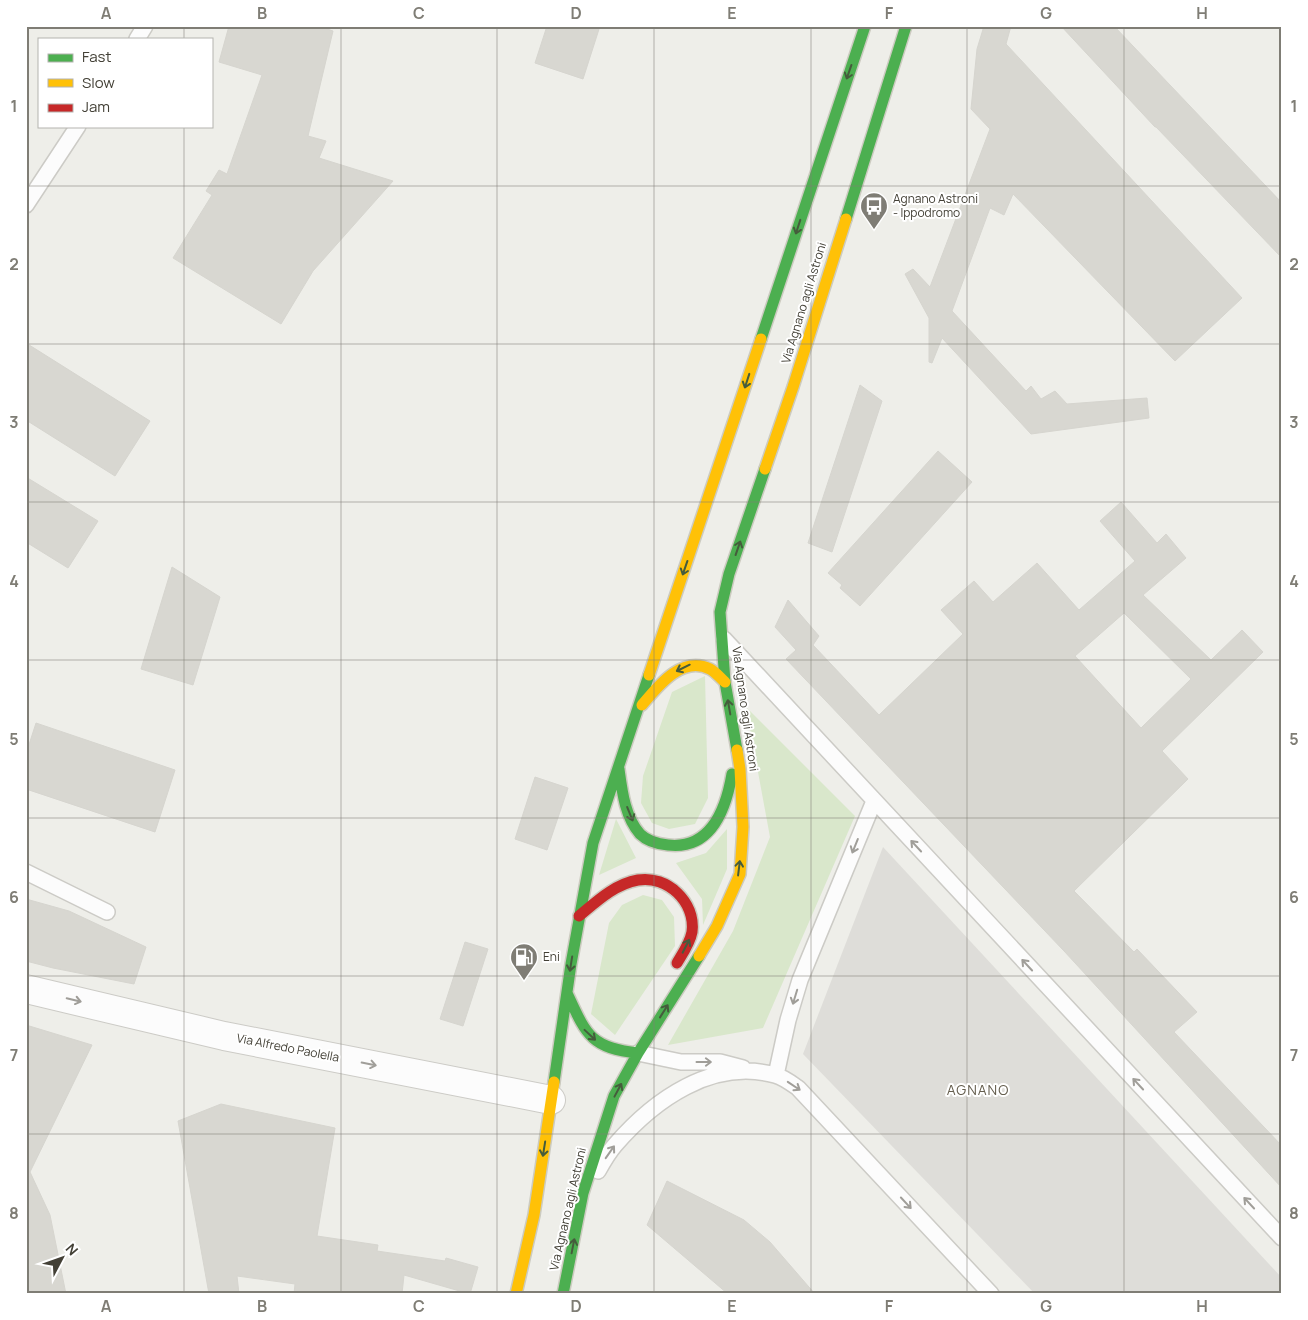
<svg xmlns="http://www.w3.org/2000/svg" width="1308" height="1320" font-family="Manrope,sans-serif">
<rect width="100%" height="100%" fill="#eeeee9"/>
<path fill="#d9e7cb" d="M 705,676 L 708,798 L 695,824 L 669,829 L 652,823 L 641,803 L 643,776 L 672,692 Z
M 746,707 L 855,816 L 763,1028 L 668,1045 L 733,931 L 770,837 Z
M 616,819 L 636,858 L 599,875 Z
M 727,829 L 727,869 L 703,925 L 702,899 L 676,863 L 706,853 Z
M 643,895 L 662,900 L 674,917 L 675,946 L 615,1035 L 591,1014 L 609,923 L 622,905 Z"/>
<path fill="#deddd9" d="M 883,847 L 1282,1278 L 1282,1294 L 1035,1294 L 803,1054 Z"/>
<path fill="#d8d7d1" stroke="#d6d5cf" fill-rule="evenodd" d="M 229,26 L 319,26 L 333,31 L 308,136 L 326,141 L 319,158 L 393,181 L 313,271 L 281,324 L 173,258 L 212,195 L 206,191 L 219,170 L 227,174 L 262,75 L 219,62 Z
M 547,26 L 600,26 L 583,79 L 535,63 Z
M 984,26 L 1011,26 L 1006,44 L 1242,298 L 1175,361 L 1013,194 L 1004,215 L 990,208 L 952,311 L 1026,391 L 1031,386 L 1041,399 L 1055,391 L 1067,404 L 1147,398 L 1149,418 L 1031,434 L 942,338 L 932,363 L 929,362 L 929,318 L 905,274 L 913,269 L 930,287 L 990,129 L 971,109 L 977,49 Z
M 1061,26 L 1114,26 L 1282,203 L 1282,258 L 1156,127 L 1155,127 Z
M 26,343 L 150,421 L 115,476 L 26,420 Z
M 860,385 L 882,401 L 832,552 L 808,543 Z
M 938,451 L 972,482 L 860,606 L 840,588 L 842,585 L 828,573 Z
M 26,477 L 98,521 L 68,568 L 26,542 Z
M 1121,502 L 1157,543 L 1166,534 L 1186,558 L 1143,595 L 1211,660 L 1242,630 L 1263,652 L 1162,751 L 1188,779 L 1074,891 L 1134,952 L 1137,949 L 1197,1012 L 1174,1032 L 1282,1146 L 1282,1188 L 1064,951 L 786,659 L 796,650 L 775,627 L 788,600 L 819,636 L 813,645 L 879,715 L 963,634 L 941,610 L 974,581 L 993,602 L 1037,563 L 1079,610 L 1135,561 L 1100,521 ZM 1124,613 L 1191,679 L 1141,728 L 1075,656 Z
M 172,567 L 220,597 L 193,685 L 141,669 Z
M 36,723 L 175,770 L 155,832 L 26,789 L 26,754 Z
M 535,777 L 568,788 L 547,850 L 515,839 Z
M 26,899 L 69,911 L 146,947 L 134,984 L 53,968 L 26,961 Z
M 465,942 L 488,949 L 463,1026 L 440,1019 Z
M 26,1025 L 92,1045 L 30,1172 L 50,1215 L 66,1294 L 26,1294 Z
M 221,1104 L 335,1128 L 317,1236 L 378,1245 L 377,1251 L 445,1261 L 446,1258 L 478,1267 L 470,1294 L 404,1275 L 402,1294 L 294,1294 L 295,1284 L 237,1276 L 239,1294 L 209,1294 L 178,1121 Z
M 667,1181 L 744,1220 L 770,1242 L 815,1294 L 728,1294 L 647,1225 Z"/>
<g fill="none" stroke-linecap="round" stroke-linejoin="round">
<g stroke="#cccbc6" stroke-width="18">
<path id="lane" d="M 137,39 L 145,26
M 26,205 L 78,126
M 724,639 L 1282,1238
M 26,872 L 107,912
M 638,1053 L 681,1062 L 720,1062 L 743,1068
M 776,1075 L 788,1020 L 800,980 L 874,801
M 598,1171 C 603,1162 608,1153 615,1145 C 654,1100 712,1058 775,1075 C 783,1077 791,1083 798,1088 L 991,1294"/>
</g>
<g stroke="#cccbc6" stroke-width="30">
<path id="street" d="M 26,989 L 224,1036 L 551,1100"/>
</g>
<g stroke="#cccbc0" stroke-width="14">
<path id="fast" d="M 846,219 L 906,26
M 761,339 L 865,26
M 737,750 L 725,682 L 720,612 L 729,574 L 765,469
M 619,769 C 622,791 625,817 640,834 C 647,841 658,844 668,845 C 711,850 726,809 732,774
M 567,993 C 586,1034 590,1048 638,1053
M 554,1082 L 571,964 L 593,843 L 649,675
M 563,1294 L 583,1193 L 614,1096 L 638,1053 L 699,956"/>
</g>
<g stroke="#cccbc0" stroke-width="14">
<path id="slow" d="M 765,469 L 793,387 L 846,219
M 649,675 L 761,339
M 642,705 C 658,686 682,655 710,669 C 716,672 720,678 725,682
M 699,956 L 717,926 L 740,874 L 743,827 L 740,769 L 737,750
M 516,1294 L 534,1215 L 554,1082"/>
</g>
<g stroke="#cccbc0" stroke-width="14">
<path id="jam" d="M 579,916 C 597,901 615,884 638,880 C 667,875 696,902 692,932 C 690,943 683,953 677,963"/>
</g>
<use href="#lane" stroke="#fcfcfc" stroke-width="15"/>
<use href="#street" stroke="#fcfcfc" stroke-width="28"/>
<use href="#fast" stroke="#4caf50" stroke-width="11"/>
<use href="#slow" stroke="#ffc107" stroke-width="11"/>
<use href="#jam" stroke="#c62828" stroke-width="11"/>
</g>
<defs><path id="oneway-shaft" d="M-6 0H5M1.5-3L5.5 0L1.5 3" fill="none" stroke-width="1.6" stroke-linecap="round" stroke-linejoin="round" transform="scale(1.25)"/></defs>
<g stroke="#455c3c">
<use href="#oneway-shaft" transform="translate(849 72) rotate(109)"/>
<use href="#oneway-shaft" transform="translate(798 227) rotate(108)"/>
<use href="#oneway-shaft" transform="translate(747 381) rotate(108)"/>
<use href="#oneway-shaft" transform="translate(738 548) rotate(-71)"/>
<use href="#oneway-shaft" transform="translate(685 568) rotate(109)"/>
<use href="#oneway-shaft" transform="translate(683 668) rotate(154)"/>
<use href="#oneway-shaft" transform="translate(729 707) rotate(-100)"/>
<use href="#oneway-shaft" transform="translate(630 814) rotate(68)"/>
<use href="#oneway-shaft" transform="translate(739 868) rotate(-83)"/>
<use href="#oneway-shaft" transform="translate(686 946) rotate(-63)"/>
<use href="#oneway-shaft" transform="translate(571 964) rotate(99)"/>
<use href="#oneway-shaft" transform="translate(664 1011) rotate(-58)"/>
<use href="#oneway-shaft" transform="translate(590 1035) rotate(43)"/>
<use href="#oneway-shaft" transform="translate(618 1090) rotate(-62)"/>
<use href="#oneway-shaft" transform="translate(544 1149) rotate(99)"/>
<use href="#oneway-shaft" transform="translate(573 1246) rotate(-79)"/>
</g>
<g stroke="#a09e99">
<use href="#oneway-shaft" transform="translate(855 846) rotate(112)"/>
<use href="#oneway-shaft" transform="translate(916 846) rotate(-133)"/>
<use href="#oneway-shaft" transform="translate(1027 965) rotate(-133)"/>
<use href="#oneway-shaft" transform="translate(795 997) rotate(107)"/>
<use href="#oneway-shaft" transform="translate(74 1000) rotate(13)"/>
<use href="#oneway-shaft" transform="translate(704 1062)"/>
<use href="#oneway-shaft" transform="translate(369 1064) rotate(11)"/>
<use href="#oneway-shaft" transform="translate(1138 1084) rotate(-133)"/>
<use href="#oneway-shaft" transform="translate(794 1086) rotate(34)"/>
<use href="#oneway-shaft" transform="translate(610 1152) rotate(-55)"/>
<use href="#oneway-shaft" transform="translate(906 1203) rotate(47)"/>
<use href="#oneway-shaft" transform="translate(1249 1203) rotate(-133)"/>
</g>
<path fill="none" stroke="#7f7d75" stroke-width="1" stroke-opacity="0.55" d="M 184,26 L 184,39M 341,26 L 341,1294M 497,26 L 497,1294M 654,26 L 654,1294M 811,26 L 811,1294M 967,26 L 967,1294M 1124,26 L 1124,1294M 184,126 L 184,1294M 26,186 L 1282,186M 26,344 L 1282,344M 26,502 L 1282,502M 26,660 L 1282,660M 26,818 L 1282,818M 26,976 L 1282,976M 26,1134 L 1282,1134"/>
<defs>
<g id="bus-pin" transform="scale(1.4375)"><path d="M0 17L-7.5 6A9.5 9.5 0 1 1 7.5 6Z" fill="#7f7d75" stroke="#fff"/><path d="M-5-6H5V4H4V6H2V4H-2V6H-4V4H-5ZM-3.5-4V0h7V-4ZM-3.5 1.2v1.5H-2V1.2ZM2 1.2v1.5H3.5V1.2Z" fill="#fff"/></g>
<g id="fuel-pin" transform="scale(1.4375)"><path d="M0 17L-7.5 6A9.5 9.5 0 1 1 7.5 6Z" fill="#7f7d75" stroke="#fff"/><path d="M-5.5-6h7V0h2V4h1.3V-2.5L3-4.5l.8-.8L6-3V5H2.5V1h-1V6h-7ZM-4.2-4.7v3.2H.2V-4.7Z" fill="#fff"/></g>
</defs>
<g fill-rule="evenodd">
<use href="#bus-pin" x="874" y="206"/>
<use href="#fuel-pin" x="524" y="957"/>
</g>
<g text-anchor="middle" stroke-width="4" stroke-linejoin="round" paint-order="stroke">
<g font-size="12" fill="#434036" stroke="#fff" text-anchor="start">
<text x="893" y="203">Agnano Astroni<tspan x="893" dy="14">- Ippodromo</tspan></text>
<text x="543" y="961">Eni</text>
</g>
<g font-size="12" fill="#434036" stroke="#fff">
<text transform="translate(804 303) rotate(-73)" y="4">Via Agnano agli Astroni</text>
<text transform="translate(745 709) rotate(82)" y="4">Via Agnano agli Astroni</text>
<text transform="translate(288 1048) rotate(11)" y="4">Via Alfredo Paolella</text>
<text transform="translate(568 1209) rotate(-77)" y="4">Via Agnano agli Astroni</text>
</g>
<g font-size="14" letter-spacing="1" fill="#655e4e" stroke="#fff">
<text x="978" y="1095">AGNANO</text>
</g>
</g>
<rect width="1308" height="1320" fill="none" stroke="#ffffff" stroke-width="55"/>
<rect x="38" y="38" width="175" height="90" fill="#ffffff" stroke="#b4b3af"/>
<rect x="48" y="54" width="25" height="8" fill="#4caf50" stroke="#b4b3af"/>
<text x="82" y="62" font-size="15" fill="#434036">Fast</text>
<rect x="48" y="79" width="25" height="8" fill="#ffc107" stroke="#b4b3af"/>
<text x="82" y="88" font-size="15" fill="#434036">Slow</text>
<rect x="48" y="104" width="25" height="8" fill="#c62828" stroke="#b4b3af"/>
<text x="82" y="112" font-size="15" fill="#434036">Jam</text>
<g transform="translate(62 1258) rotate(49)" stroke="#ffffff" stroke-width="4" paint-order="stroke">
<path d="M0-4L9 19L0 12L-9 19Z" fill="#434036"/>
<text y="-8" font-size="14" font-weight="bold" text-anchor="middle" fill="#434036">N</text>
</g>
<rect x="28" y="28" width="1252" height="1264" fill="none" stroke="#7f7d75" stroke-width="2"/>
<g font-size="16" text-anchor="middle" font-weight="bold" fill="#7f7d75">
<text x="106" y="19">A</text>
<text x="262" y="19">B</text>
<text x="419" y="19">C</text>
<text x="576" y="19">D</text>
<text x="732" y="19">E</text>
<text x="889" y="19">F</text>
<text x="1046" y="19">G</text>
<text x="1202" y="19">H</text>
<text x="14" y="112">1</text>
<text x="1294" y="112">1</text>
<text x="14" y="270">2</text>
<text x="1294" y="270">2</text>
<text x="14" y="428">3</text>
<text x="1294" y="428">3</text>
<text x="14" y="587">4</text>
<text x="1294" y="587">4</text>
<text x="14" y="745">5</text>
<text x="1294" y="745">5</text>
<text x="14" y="903">6</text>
<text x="1294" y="903">6</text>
<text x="14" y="1061">7</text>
<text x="1294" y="1061">7</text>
<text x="14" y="1219">8</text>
<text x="1294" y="1219">8</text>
<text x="106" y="1312">A</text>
<text x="262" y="1312">B</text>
<text x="419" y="1312">C</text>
<text x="576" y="1312">D</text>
<text x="732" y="1312">E</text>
<text x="889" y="1312">F</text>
<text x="1046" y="1312">G</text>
<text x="1202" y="1312">H</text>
</g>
</svg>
